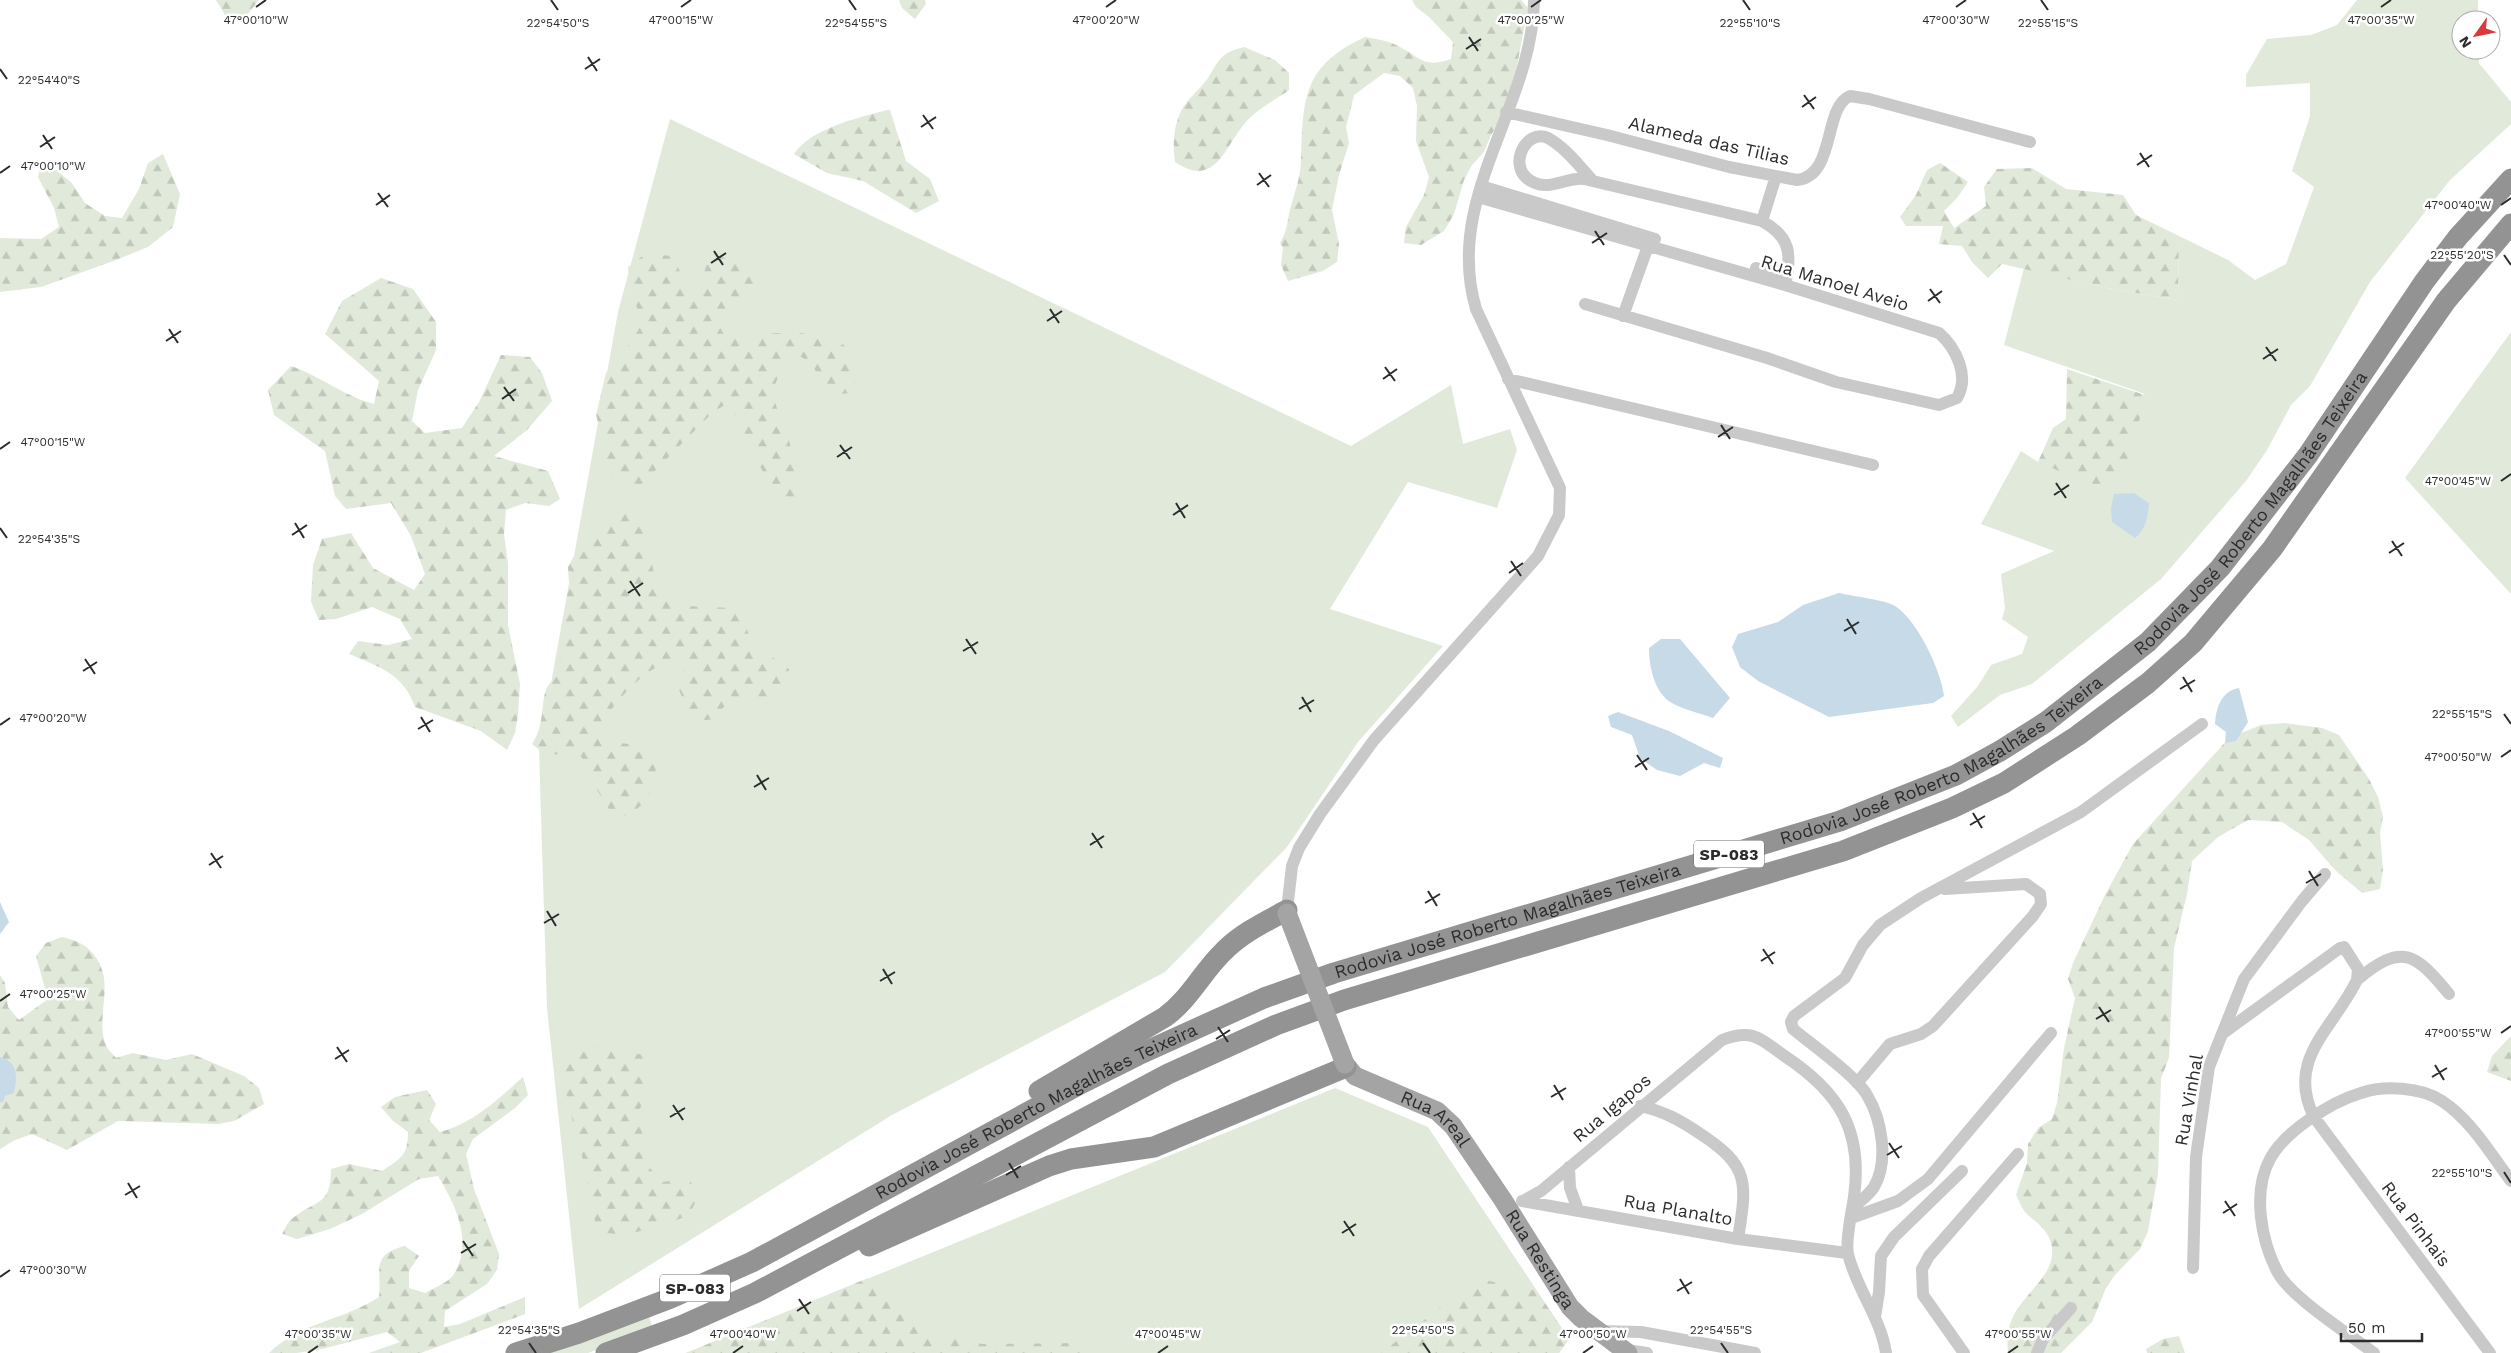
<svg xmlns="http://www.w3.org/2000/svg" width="2511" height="1353" font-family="'Work Sans',sans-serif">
<defs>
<pattern id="forest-firs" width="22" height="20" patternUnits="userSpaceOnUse" patternTransform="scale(1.25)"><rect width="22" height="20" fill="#e1e9da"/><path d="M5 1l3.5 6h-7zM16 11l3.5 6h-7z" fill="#c1c8bb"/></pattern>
</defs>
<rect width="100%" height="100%" fill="#fff"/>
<path fill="#e1e9da" d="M 2357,0 L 2478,0 L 2478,20 L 2461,20 L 2461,50 L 2479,50 L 2479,63 L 2511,102 L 2511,124 L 2450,180 L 2370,282 L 2310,386 L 2291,405 L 2267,450 L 2246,481 L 2161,579 L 2032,684 L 2000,695 L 1958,727 L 1951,716 L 1978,686 L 1991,665 L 2022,654 L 2028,637 L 2002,619 L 2005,608 L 2001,574 L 2054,551 L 1981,524 L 2021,451 L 2038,462 L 2145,394 L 2004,345 L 2024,268 L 2107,288 L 2178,300 L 2179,236 L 2228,260 L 2255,280 L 2286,264 L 2314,187 L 2292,171 L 2310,116 L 2310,83 L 2246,87 L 2246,75 L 2267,39 L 2311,35 L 2337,25 Z
M 670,119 L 1351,446 L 1451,385 L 1463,444 L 1510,429 L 1517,450 L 1497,508 L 1408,482 L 1330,609 L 1443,646 L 1358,742 L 1287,847 L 1165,972 L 892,1115 L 579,1309 L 547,1008 L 539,750 L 618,312 Z
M 2511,332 L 2511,594 L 2405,478 Z
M 1335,1088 L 1428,1127 L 1569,1339 L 1559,1353 L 686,1353 Z
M 649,1316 L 653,1329 L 588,1353 L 537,1353 Z"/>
<path fill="url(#forest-firs)" d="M 216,0 L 259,0 L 243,20 L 227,18 Z
M 899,0 L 925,0 L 926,4 L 915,19 L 902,8 Z
M 1412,0 L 1521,0 L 1528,8 L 1512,92 L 1500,122 L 1491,135 L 1484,152 L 1472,165 L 1464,180 L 1454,214 L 1444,231 L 1421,245 L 1404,243 L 1406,227 L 1424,195 L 1429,177 L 1416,141 L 1417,106 L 1413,88 L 1400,76 L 1384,73 L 1354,95 L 1346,127 L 1349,143 L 1339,175 L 1332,210 L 1339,244 L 1337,262 L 1323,271 L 1288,281 L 1281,265 L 1283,248 L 1280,243 C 1286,233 1287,226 1289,214 C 1293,197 1300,180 1301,162 C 1303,99 1302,66 1365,37 C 1377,39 1390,41 1400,47 C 1422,59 1424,68 1451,59 L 1453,42 L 1429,17 L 1416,7 Z
M 1244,47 L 1275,60 L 1289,73 L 1289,90 C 1275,100 1257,109 1246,122 C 1225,145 1216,190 1175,162 C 1172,143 1174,117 1187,102 C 1193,94 1202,87 1208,78 C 1220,59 1220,53 1244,47 Z
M 887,110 L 890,110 L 906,161 L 930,179 L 939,201 L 916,213 L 863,181 L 827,173 L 794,154 C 811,128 859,118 887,110 Z
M 163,154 L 180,194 L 173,227 L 148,247 L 116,260 L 41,287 L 0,292 L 0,238 L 41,239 L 59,227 L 54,208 L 38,177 L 42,159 L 71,182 L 85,203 L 105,216 L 122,218 L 139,189 L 148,163 Z
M 1940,163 L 1968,182 L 1957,198 L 1944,211 L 1954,228 L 1986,206 L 1984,187 L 1997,169 L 2032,168 L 2066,189 L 2123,195 L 2136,215 L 2179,236 L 2178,300 L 2107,288 L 2002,264 L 1988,278 L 1972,262 L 1962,246 L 1939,244 L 1943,226 L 1906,226 L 1900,217 L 1916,195 L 1927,170 Z
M 645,254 L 674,256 L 687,291 L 701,283 L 706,266 L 721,257 L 741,262 L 765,280 L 756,293 L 728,309 L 716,321 L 725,336 L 744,339 L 774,333 L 802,333 L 844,345 L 860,373 L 849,393 L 833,395 L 810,363 L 797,354 C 788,363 779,373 775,385 C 771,396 778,412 783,422 C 794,449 796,479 798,508 L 780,505 L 745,437 L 739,419 L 726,404 L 712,413 L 639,487 L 622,484 L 612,478 L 596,415 L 606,373 L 625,351 L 644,321 L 633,300 L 628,267 Z
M 381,278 L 413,289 L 436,322 L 436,350 L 418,390 L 412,421 L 425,433 L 462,428 L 479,402 L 501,355 L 530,357 L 542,373 L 552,401 L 527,430 L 494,456 L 548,471 L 560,499 L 549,506 L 525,503 L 506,510 L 504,534 L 508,564 L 508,625 L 520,684 L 518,715 L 515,733 L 507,750 L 481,731 L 415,707 C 403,673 379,667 349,654 L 358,641 L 388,645 L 412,639 L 400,619 L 372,607 L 336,619 L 319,620 L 311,602 L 313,565 L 322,539 L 351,533 L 373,568 L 414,590 L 425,574 L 411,536 L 391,503 L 346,509 L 335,496 L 325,451 L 274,415 L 268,390 L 291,366 C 320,376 344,396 374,404 L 379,381 L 325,334 L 342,301 Z
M 2067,369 L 2145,395 L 2132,453 L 2104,490 L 2038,462 L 2053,428 L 2066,419 Z
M 631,510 L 643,525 L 656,582 L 684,606 L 733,608 L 744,621 L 750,638 L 760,654 L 776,659 L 789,669 L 786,688 L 773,699 C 745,696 731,694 714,719 L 698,721 L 687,708 L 679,690 L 684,674 L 683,657 C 646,665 622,694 601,724 L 606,741 L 643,746 L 657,760 C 653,794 649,808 615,819 L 596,788 L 590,771 L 580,755 L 563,753 L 547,756 L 532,744 C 546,724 540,698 548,686 C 551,681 556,678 559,674 L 561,637 L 569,584 L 568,567 L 576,552 L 588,539 Z
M 2285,723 L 2322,728 L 2339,735 L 2369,779 L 2378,797 L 2383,817 L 2380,833 L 2383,870 L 2380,889 L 2362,893 L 2335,870 L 2309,840 L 2282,822 L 2248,820 L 2218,837 L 2192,861 L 2187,894 L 2174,948 L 2169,1058 L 2161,1078 L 2158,1174 L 2148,1231 L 2140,1249 L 2115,1275 L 2106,1288 L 2092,1322 L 2061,1353 L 2008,1353 C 2007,1341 2007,1330 2012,1319 C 2023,1292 2062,1272 2050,1240 C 2045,1227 2034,1221 2025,1212 C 2021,1207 2019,1200 2016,1195 L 2027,1163 L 2028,1144 L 2038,1128 L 2052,1119 L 2057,1103 L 2064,1048 L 2075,998 L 2068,979 L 2073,963 L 2105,895 L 2133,844 L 2229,738 L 2261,725 Z
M 62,937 C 78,941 88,945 97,959 C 114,986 96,1014 105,1043 C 106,1048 112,1053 116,1058 L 133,1053 L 166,1060 L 192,1054 L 244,1076 L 259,1088 L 264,1104 L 234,1121 L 218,1124 L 118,1121 L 67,1150 L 32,1134 L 15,1140 L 0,1149 L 0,975 L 5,983 L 8,1007 L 19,1020 L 48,999 L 36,956 L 46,943 Z
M 2511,1036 L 2511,1081 L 2487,1072 L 2492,1056 Z
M 587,1045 L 644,1055 L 650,1084 L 638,1114 L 650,1168 L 661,1182 L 689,1179 L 699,1195 L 689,1215 L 667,1224 L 625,1235 L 597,1232 L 580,1146 L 567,1101 L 564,1057 Z
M 523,1077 L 528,1095 L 515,1108 L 473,1139 L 466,1154 L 474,1189 L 499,1254 L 497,1270 L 487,1284 L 445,1311 L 444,1327 L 460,1324 L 525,1297 L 525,1314 L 421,1353 L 369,1353 L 400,1342 L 387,1332 L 322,1349 L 297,1353 L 269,1353 C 301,1322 342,1321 379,1297 C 382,1269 370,1255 405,1246 L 419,1256 L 409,1271 L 409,1288 L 425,1293 C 434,1288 449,1282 454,1274 C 474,1242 455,1204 438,1176 L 419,1179 L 362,1214 L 330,1229 L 297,1239 L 282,1234 C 285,1229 288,1221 293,1218 C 317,1199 331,1206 331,1169 L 349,1164 L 382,1171 C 401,1158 408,1156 408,1132 L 392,1120 L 381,1107 L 395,1097 L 427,1090 L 436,1104 L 429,1120 L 440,1132 C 474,1123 497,1100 523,1077 Z
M 868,1278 L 929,1332 L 983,1344 L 1079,1343 L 1093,1353 L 686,1353 Z
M 1489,1281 L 1537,1291 L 1569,1339 L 1559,1353 L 1381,1353 L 1453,1298 Z
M 2179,1336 L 2185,1353 L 2147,1353 L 2146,1349 L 2163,1339 Z"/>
<path fill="#c7dae8" d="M 2134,493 L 2149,503 C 2148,517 2146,529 2135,538 L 2112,522 L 2111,508 L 2114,494 Z
M 1839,593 C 1851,596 1886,600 1895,606 C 1917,620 1941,670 1944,696 L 1933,703 L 1829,717 L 1758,681 L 1740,667 L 1732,647 L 1738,634 L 1778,622 L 1803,605 Z
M 1661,639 L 1680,639 L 1730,698 L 1713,718 C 1700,713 1684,710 1672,703 C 1654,693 1649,666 1649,648 Z
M 2239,688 L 2248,722 L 2236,741 L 2225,743 L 2226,732 L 2215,724 C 2216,708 2221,691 2239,688 Z
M 1618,712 L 1669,731 L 1723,758 L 1720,768 L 1704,763 L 1680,776 L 1657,770 L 1640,758 L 1632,735 L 1611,727 L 1608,716 Z
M 0,902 L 9,922 L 0,934 Z
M 0,1057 C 19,1062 17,1078 14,1093 L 5,1096 L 3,1102 L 0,1102 Z"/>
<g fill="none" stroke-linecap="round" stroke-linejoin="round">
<path stroke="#c9c9c9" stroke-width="12" d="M 1506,112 L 1607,135 L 1729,167 L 1797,180 C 1836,176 1823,107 1850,96 L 1869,99 L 2030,142
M 1593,181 C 1579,166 1566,148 1548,138 C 1525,127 1504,171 1535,183 C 1551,190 1567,177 1584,179 L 1762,221 C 1791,237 1792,255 1785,285
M 1481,186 L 1655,239
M 1478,197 L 1785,285 L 1939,333 C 1956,348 1970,376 1957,398 L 1939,405 L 1836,382 L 1767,358 L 1585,304
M 1762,221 L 1776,176
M 1756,268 L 1787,276
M 1623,316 L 1648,246
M 1508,379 L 1873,465
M 1287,910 L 1292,866 L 1299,848 L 1320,814 L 1374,740 L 1538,556 L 1559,515 L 1560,488 L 1476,309 C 1443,197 1533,107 1534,0
M 2357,980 C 2402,942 2415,953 2449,994
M 2222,1034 L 2244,979 L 2302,901 L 2325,874
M 1857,1083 L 1890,1044 L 1921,1034 L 1933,1026 L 2033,916 L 2041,904 L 2040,894 L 2026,884 L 1945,889
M 1640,1106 C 1663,1111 1680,1120 1699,1133 C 1750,1166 1747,1182 1738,1239
M 1569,1167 L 1570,1188 L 1578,1210
M 1522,1201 L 1738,1239 L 1847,1253
M 1523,1201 L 1541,1191 L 1722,1040 C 1754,1028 1760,1039 1786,1057 C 1840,1093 1863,1131 1854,1197 C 1852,1211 1845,1241 1848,1254 C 1856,1288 1881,1318 1886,1353
M 1852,1209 C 1859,1202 1869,1195 1874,1187 C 1889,1161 1882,1120 1867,1095 C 1856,1076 1811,1044 1793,1029 L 1791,1022 L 1794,1016 L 1845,978 L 1863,945 L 1880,925 L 1921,898 L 2081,812 L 2202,724
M 1851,1218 L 1898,1201 L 1928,1179 L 2051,1033
M 2193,1268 L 2196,1157 L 2209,1067 L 2222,1034 L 2340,948 L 2344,947 L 2358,969 L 2357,980 C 2334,1028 2285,1059 2314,1117 L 2490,1353
M 1875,1317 L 1879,1292 L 1881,1256 L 1894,1237 L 1962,1171
M 1598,1331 L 1641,1332 L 1755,1353
M 1620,1349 L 1647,1353
M 1964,1353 L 1923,1295 L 1922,1269 L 1929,1256 L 2018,1154
M 2037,1353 L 2043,1339 L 2071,1308
M 2374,1353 C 2349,1334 2293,1299 2278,1273 C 2261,1241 2252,1192 2270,1159 C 2285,1131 2331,1102 2361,1093 C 2384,1085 2421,1087 2442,1101 C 2471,1120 2490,1153 2511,1181"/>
<path stroke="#a4a4a4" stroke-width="19" id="s1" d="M 1345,1064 L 1355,1076 L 1437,1111 L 1453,1126 L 1503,1200 L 1570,1307 L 1581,1318 L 1628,1353"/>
<g stroke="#939393" stroke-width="21">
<path d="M 1039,1091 L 1165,1017 C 1190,999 1202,972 1224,951 C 1242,933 1265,922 1287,910"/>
<path d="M 869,1246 L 1049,1166 L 1071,1159 L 1154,1147 L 1346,1067"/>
<path id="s2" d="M 516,1353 L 579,1333 L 671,1298 L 752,1262 L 1082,1083 L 1138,1055 L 1264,998 L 1334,973 L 1840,821 L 1956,775 L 2000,751 L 2046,722 L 2148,642 L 2220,568 L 2308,455 L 2424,282 L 2458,237 L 2511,179"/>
<path d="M 606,1353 L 683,1325 L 755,1293 L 1168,1074 L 1276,1025 L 1344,1000 L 1843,851 L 1952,808 L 2004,783 L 2077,736 L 2148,683 L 2193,643 L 2272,549 L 2446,301 L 2511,224"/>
</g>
<path stroke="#a4a4a4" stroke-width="19" d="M 1287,913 L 1345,1064"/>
</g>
<path fill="none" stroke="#2c2c2c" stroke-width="2" d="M 551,0 L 558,10M 849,0 L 856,10M 1743,0 L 1750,10M 2041,0 L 2048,10M 256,7 L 266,0M 681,7 L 691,0M 1106,7 L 1116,0M 1531,7 L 1541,0M 1956,7 L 1966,0M 2381,7 L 2391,0M 1469,37 L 1478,51M 1466,49 L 1481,39M 588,57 L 597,71M 0,69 L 7,79M 585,69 L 600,59M 1804,95 L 1814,109M 1802,107 L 1816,97M 923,115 L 933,129M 921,127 L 936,117M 43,135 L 52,149M 40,147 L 55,137M 2140,153 L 2149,167M 2137,165 L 2152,155M 0,173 L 10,166M 1259,173 L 1269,187M 1257,185 L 1271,175M 378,193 L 388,207M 376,205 L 390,195M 2501,205 L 2511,198M 1595,231 L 1604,245M 1592,243 L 1607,233M 714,251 L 723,265M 2504,255 L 2511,265M 711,263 L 726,253M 1930,289 L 1940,303M 1928,301 L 1942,291M 1050,309 L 1059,323M 1047,321 L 1062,311M 169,329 L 178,343M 166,341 L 181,331M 2266,347 L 2276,361M 2263,359 L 2278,349M 1385,367 L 1395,381M 1383,379 L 1397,369M 504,387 L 514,401M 502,399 L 516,389M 1721,425 L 1730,439M 1718,437 L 1733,427M 840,445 L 850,459M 0,449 L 10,442M 837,457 L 852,447M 2501,481 L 2511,474M 2056,483 L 2066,498M 2054,495 L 2069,485M 1176,503 L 1185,518M 1173,515 L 1188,505M 295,523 L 304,538M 0,528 L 7,538M 292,535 L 307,525M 2392,541 L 2402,556M 2389,553 L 2404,543M 1511,561 L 1521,576M 1509,573 L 1523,563M 630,581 L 640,596M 628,593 L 643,583M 1847,619 L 1856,634M 1844,631 L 1859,622M 966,639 L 976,654M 963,651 L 978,642M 85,659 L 95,674M 83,671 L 97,662M 2183,677 L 2192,692M 2180,689 L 2195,680M 1302,697 L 1311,712M 1299,709 L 1314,700M 2504,714 L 2511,724M 421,717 L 430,732M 0,725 L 10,718M 418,729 L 433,720M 1637,755 L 1647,770M 2501,757 L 2511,750M 1635,767 L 1649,758M 757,775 L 766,790M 754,787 L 769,778M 1973,813 L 1982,828M 1970,825 L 1985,816M 1092,833 L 1102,848M 1090,845 L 1104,836M 211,853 L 221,868M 209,865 L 223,856M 2309,871 L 2318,886M 2306,883 L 2321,874M 1428,891 L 1437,906M 1425,903 L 1440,894M 547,911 L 556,926M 544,923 L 559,914M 1763,949 L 1773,964M 1761,961 L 1775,952M 883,969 L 892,984M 880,981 L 895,972M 0,1001 L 10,994M 2099,1007 L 2109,1022M 2096,1019 L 2111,1010M 1218,1027 L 1228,1042M 2501,1033 L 2511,1026M 1216,1039 L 1230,1030M 337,1047 L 347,1062M 335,1059 L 349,1050M 2435,1065 L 2444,1080M 2432,1077 L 2447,1068M 1554,1085 L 1563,1100M 1551,1097 L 1566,1088M 673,1105 L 683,1120M 670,1117 L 685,1108M 1889,1143 L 1899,1158M 1887,1155 L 1902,1146M 1009,1163 L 1018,1178M 2504,1172 L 2511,1183M 1006,1175 L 1021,1166M 128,1183 L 137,1198M 125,1195 L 140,1186M 2225,1201 L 2235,1216M 2223,1213 L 2237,1204M 1344,1221 L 1354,1236M 1342,1233 L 1356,1224M 463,1241 L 473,1256M 461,1253 L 476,1244M 0,1277 L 10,1270M 1680,1279 L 1689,1294M 1677,1291 L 1692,1282M 799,1299 L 809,1314M 797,1311 L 811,1302M 529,1343 L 536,1353M 1423,1343 L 1430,1353M 1721,1343 L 1728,1353M 308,1353 L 318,1346M 733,1353 L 743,1346M 1158,1353 L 1168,1346M 1583,1353 L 1593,1346M 2008,1353 L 2018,1346"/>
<g text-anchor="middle" stroke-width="5" stroke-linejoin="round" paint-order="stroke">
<g fill="#fff" stroke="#6b6b6b" stroke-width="1">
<rect x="1694" y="840.5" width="70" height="27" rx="4"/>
<rect x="660" y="1274.5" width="70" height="27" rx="4"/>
</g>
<g font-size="16" font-weight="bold" fill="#2c2c2c">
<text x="1729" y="860">SP-083</text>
<text x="695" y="1294">SP-083</text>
</g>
<g font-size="18" fill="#2c2c2c" stroke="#fff">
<text transform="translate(1709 141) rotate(13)" y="6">Alameda das Tilias</text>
<text transform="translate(1835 283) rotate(17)" y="6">Rua Manoel Aveio</text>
<text dy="6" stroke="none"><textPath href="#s2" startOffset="1956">Rodovia José Roberto Magalhães Teixeira</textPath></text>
<text dy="6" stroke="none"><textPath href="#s2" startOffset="1550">Rodovia José Roberto Magalhães Teixeira</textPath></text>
<text dy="6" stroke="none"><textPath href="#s2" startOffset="1085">Rodovia José Roberto Magalhães Teixeira</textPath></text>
<text transform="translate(2189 1100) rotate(-80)" y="6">Rua Vinhal</text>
<text transform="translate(1612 1108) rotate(-40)" y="6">Rua Igapos</text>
<text dy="6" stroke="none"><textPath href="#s2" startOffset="575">Rodovia José Roberto Magalhães Teixeira</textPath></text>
<text dy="6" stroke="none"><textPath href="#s1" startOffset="108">Rua Areal</textPath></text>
<text transform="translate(1678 1210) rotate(10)" y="6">Rua Planalto</text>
<text transform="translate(2416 1224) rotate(53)" y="6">Rua Pinhais</text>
<text dy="6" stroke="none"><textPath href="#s1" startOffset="286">Rua Restinga</textPath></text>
</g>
</g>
<g font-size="12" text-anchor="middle" fill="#2c2c2c" stroke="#fff" stroke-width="5" stroke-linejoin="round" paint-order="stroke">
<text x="256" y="24">47°00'10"W</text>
<text x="681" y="24">47°00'15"W</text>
<text x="1106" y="24">47°00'20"W</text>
<text x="1531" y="24">47°00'25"W</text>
<text x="1956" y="24">47°00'30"W</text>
<text x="2381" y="24">47°00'35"W</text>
<text x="558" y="27">22°54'50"S</text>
<text x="856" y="27">22°54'55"S</text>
<text x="1750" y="27">22°55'10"S</text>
<text x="2048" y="27">22°55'15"S</text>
<text x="49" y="84">22°54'40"S</text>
<text x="53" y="170">47°00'10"W</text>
<text x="2458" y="209">47°00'40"W</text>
<text x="2462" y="259">22°55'20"S</text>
<text x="53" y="446">47°00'15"W</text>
<text x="2458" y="485">47°00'45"W</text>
<text x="49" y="543">22°54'35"S</text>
<text x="2462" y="718">22°55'15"S</text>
<text x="53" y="722">47°00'20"W</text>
<text x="2458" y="761">47°00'50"W</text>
<text x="53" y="998">47°00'25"W</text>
<text x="2458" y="1037">47°00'55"W</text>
<text x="2462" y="1177">22°55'10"S</text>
<text x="53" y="1274">47°00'30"W</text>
<text x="529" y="1334">22°54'35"S</text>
<text x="1423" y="1334">22°54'50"S</text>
<text x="1721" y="1334">22°54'55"S</text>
<text x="318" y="1338">47°00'35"W</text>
<text x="743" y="1338">47°00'40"W</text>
<text x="1168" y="1338">47°00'45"W</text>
<text x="1593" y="1338">47°00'50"W</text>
<text x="2018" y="1338">47°00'55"W</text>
</g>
<g transform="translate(2476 35) rotate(237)"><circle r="24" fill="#ffffff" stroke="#ababab"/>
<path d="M0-4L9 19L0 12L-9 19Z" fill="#d8393d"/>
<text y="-8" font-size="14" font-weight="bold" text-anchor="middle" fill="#2c2c2c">N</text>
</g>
<path d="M2341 1333v8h81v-8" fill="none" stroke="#2c2c2c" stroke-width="2.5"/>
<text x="2348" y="1333" font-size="15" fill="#2c2c2c" stroke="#ffffff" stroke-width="4" paint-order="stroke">50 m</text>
</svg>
